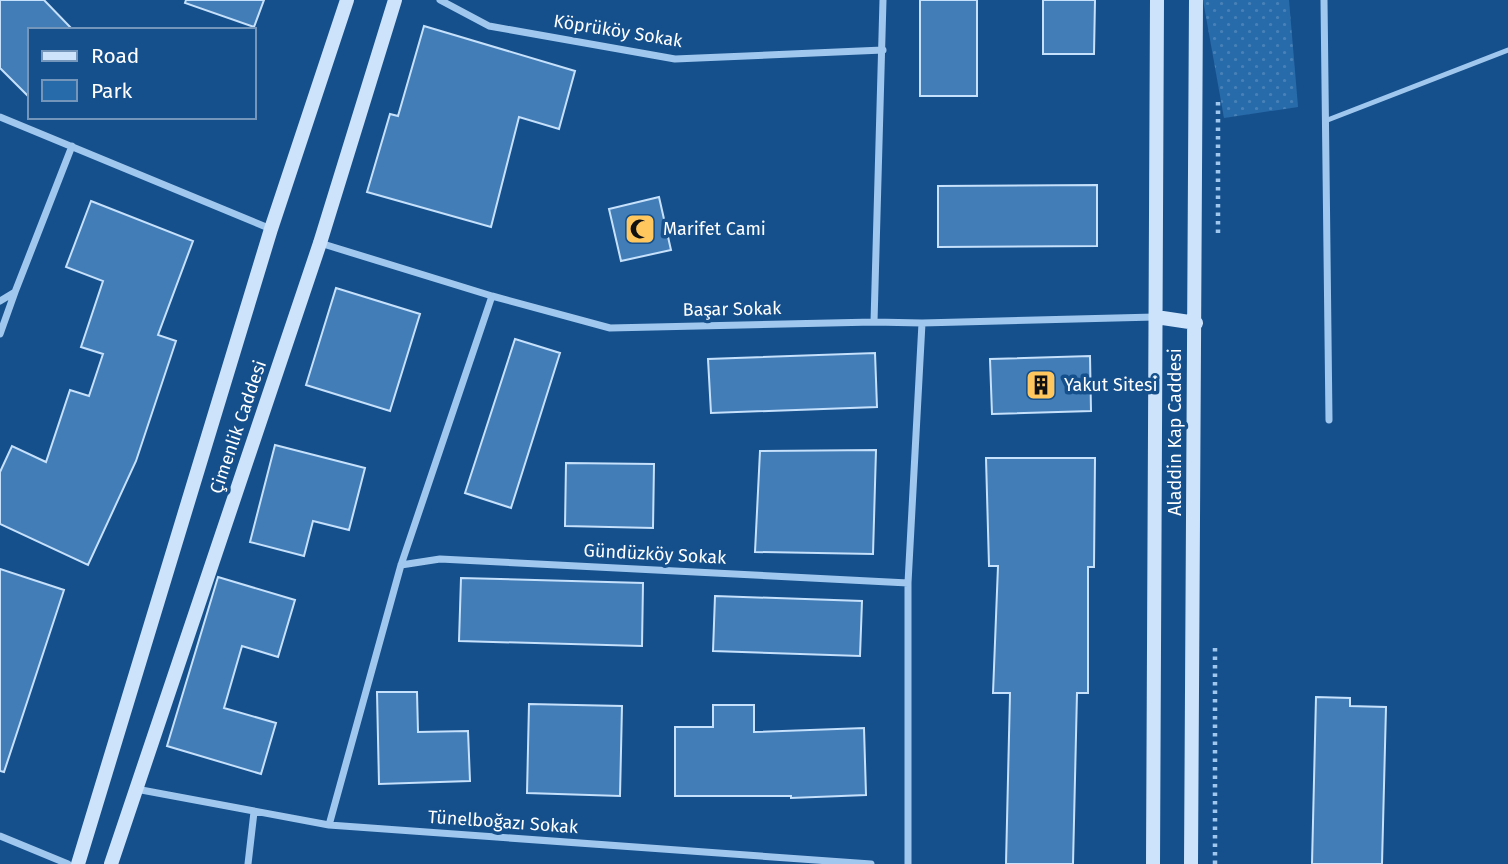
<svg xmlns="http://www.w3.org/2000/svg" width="1508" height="864" font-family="'Fira Sans',sans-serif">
<defs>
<pattern id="green-dots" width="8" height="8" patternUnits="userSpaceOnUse" patternTransform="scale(1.75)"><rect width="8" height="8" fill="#286baa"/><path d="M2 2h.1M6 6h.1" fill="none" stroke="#4881b7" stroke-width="1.8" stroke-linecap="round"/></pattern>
</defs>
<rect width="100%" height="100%" fill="#16508c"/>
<path fill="url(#green-dots)" d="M 1203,0 L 1289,0 L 1298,107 L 1224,118 Z"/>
<path fill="#437db7" stroke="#c6e1fb" stroke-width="2" d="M 0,0 L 44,0 L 73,30 L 30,30 L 30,98 L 0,68 Z
M 186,0 L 264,0 L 254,27 L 185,3 Z
M 920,0 L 977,0 L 977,96 L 920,96 Z
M 1043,0 L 1095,0 L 1094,54 L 1043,54 Z
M 424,26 L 575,71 L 559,129 L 519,117 L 491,227 L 367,192 L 390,114 L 398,116 Z
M 1097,185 L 1097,246 L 938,247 L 938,186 Z
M 659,197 L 671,250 L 621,261 L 609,209 Z
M 91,201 L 193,241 L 158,335 L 176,341 L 136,461 L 88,565 L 0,524 L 0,472 L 12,446 L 46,462 L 70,390 L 89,396 L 103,354 L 81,347 L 103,281 L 66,267 Z
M 336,288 L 420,314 L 390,411 L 306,385 Z
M 515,339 L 560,353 L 511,508 L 465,493 Z
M 875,353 L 877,407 L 711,413 L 708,359 Z
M 1090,356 L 1091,411 L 992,414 L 990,359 Z
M 275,445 L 365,468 L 349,530 L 313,521 L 304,556 L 250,542 Z
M 876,450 L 873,554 L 755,552 L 760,451 Z
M 986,458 L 1095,458 L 1094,567 L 1088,567 L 1088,693 L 1077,693 L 1073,864 L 1006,864 L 1010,693 L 993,693 L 998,566 L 989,566 Z
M 566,463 L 654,464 L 653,528 L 565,526 Z
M 0,569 L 64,590 L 4,772 L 0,771 Z
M 218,577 L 295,600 L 278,657 L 242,646 L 224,708 L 276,723 L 261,774 L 167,746 Z
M 461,578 L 643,583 L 642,646 L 459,641 Z
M 715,596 L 862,601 L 860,656 L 713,651 Z
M 377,692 L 417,692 L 418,732 L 468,731 L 470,781 L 379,784 Z
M 1316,697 L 1350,698 L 1350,706 L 1386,707 L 1382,864 L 1312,864 Z
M 529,704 L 622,706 L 620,796 L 527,793 Z
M 713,705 L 754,705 L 754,732 L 864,728 L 866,795 L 791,798 L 791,796 L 675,796 L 675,727 L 713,727 Z"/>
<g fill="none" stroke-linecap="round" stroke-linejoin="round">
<path stroke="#a0c8ef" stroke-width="4.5" stroke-dasharray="3.5 5" stroke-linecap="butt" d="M 1218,233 L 1218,98
M 1215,864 L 1215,648"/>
<path stroke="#a0c8ef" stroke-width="5" d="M 1325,121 L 1508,50"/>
<path stroke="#a0c8ef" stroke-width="7" d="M 440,0 L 489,26 L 675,59 L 883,50
M 1324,0 L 1329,420
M 0,117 L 271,229
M 320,243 L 492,296 L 610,328 L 874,322 L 922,323 L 1155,317
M 0,301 L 15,292 L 72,146
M 874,322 L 883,0
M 0,334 L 15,292
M 401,565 L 440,559 L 908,583
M 136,789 L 329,825 L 871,864
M 329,825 L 401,565 L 492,296
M 0,836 L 68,864
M 248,864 L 254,812
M 908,864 L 908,583 L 922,323"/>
<path stroke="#cde3fb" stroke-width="14" d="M 1156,317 L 1196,323
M 78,864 L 271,229 L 347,0
M 111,864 L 320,243 L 395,0
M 1153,864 L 1157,0
M 1191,864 L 1196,0"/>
</g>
<defs>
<g id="mosque-square" transform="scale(1.575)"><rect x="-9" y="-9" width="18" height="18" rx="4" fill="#ffc75e" stroke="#16508c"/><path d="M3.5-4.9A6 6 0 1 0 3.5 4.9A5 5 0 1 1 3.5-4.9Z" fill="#111"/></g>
<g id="building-square" transform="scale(1.575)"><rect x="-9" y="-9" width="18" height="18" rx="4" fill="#ffc75e" stroke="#16508c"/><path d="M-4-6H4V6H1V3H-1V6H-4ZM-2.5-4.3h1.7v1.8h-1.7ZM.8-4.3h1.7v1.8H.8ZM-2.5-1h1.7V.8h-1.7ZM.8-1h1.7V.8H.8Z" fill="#111"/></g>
</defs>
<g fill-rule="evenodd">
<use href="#mosque-square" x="640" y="229"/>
<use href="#building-square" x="1041" y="385"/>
</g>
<g text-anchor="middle" stroke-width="7" stroke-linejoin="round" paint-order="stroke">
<g font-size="18" fill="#fff" stroke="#16508c">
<text transform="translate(618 31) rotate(9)" y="6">Köprüköy Sokak</text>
<text transform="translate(732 309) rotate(-1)" y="6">Başar Sokak</text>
<text transform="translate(238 427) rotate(-71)" y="6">Çimenlik Caddesi</text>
<text transform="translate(1175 432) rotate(-90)" y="6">Aladdin Kap Caddesi</text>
<text transform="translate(655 554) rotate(3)" y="6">Gündüzköy Sokak</text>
<text transform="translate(503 822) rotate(4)" y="6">Tünelboğazı Sokak</text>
</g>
<g font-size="18" fill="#fff" stroke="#16508c" text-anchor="start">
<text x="663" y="235">Marifet Cami</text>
<text x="1064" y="391">Yakut Sitesi</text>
</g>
</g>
<rect x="28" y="28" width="228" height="91" fill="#16508c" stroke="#7396ba" stroke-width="2"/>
<rect x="42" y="51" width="35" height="10" fill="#cde3fb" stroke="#7396ba" stroke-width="2"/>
<text x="91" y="63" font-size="21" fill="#ffffff">Road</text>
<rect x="42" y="80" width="35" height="21" fill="#286baa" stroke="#7396ba" stroke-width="2"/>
<text x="91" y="98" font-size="21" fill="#ffffff">Park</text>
</svg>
